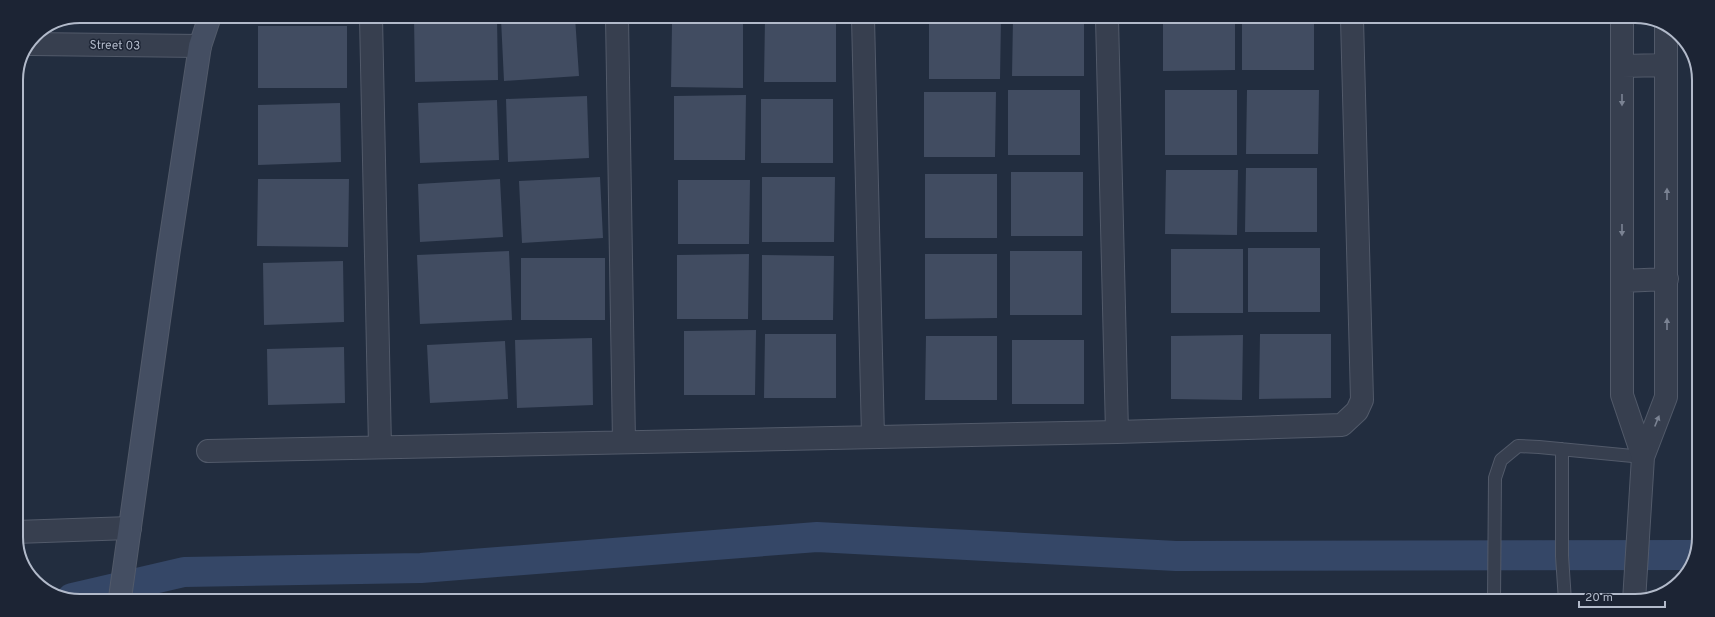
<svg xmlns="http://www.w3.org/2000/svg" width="1715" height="617" font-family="Overpass,sans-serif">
<rect width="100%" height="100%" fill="#222d3f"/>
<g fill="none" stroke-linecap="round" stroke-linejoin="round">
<path stroke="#354767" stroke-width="30" d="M 72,598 L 184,572 L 421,568 L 817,537 L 1176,556 L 1696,555"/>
</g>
<path fill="#414c61" d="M 414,17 L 497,17 L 498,80 L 415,82 Z
M 533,17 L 575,17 L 579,76 L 504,81 L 501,19 Z
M 765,18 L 836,18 L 836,82 L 764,82 Z
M 929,18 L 1001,18 L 1000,79 L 929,79 Z
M 1013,18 L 1084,18 L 1084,76 L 1012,76 Z
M 1163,18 L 1235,18 L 1235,70 L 1163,71 Z
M 1242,18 L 1314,19 L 1314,70 L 1242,70 Z
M 743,23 L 743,88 L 671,87 L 672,24 Z
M 258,26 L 347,26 L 347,88 L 258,88 Z
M 1008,90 L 1080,90 L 1080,155 L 1008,155 Z
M 1165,90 L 1237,90 L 1237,155 L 1165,155 Z
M 1247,90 L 1319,90 L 1318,154 L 1246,154 Z
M 924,92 L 996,92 L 995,157 L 924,157 Z
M 746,95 L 745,160 L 674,160 L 674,96 Z
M 587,96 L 589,158 L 508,162 L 506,99 Z
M 761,99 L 833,99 L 833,163 L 761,163 Z
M 497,100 L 499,160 L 420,163 L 418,103 Z
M 340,103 L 341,162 L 258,165 L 258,105 Z
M 1246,168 L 1317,168 L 1317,232 L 1245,232 Z
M 1166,170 L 1238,170 L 1237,235 L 1165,234 Z
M 1011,172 L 1083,172 L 1083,236 L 1011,236 Z
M 925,174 L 997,174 L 997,238 L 925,238 Z
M 600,177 L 603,238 L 522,243 L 519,181 Z
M 762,177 L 835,177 L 834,242 L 762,242 Z
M 258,179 L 349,179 L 348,247 L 257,246 Z
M 500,179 L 503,237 L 420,242 L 418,184 Z
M 678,180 L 750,180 L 749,244 L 678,244 Z
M 1248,248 L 1320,248 L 1320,312 L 1248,312 Z
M 1171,249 L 1243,249 L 1243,313 L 1171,313 Z
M 509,251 L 512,320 L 420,324 L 417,255 Z
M 1010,251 L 1082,251 L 1082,315 L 1010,315 Z
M 749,254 L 748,319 L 677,319 L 677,255 Z
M 925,254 L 997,254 L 997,318 L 925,319 Z
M 762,255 L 834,256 L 833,320 L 762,320 Z
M 521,258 L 605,258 L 605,320 L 521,320 Z
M 343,261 L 344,322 L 264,325 L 263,263 Z
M 756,330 L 755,395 L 684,395 L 684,331 Z
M 765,334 L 836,334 L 836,398 L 764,398 Z
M 1260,334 L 1331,334 L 1331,398 L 1259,399 Z
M 1243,335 L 1242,400 L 1171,399 L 1171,336 Z
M 926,336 L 997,336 L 997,400 L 925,400 Z
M 592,338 L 593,405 L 517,408 L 515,340 Z
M 1012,340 L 1084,340 L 1084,404 L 1012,404 Z
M 505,341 L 508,399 L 430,403 L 427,345 Z
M 344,347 L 345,403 L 268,405 L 267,349 Z"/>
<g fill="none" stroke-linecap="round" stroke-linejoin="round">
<g stroke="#525a6a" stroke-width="14">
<path id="lane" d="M 1562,449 L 1562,556 L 1565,601
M 1494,601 L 1495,478 L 1501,460 L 1518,446 L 1539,447 L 1643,457"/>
</g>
<g stroke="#525a6a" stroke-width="24">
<path id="street" d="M 371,17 L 380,447
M 617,17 L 624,442
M 863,18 L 873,437
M 1107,18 L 1117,432
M 1622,19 L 1622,395 L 1643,457
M 31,44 L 200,46
M 1622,66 L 1666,65
M 1622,281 L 1667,279
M 208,451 L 1117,432 L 1342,425 L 1357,411 L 1362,400 L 1352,19
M 16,532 L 130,528
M 1634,601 L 1643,457 L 1666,397 L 1666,27"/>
</g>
<g stroke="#525a6a" stroke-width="24">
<path id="secondary" d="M 120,598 L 168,256 L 200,46 L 210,16"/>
</g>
<use href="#lane" stroke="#373f4f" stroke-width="12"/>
<use href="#street" stroke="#373f4f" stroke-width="22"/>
<use href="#secondary" stroke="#444e62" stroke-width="22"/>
</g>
<defs><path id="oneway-solid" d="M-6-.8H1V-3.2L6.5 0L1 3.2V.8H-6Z"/></defs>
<g fill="#7b8393">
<use href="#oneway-solid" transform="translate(1622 100) rotate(90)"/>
<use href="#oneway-solid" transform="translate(1667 194) rotate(-90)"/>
<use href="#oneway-solid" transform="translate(1622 230) rotate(90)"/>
<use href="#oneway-solid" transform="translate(1667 324) rotate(-90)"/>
<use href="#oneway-solid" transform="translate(1657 421) rotate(-68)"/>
</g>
<g text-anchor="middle" stroke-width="3" stroke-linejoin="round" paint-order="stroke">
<g font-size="12" fill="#b2baca" stroke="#1c2434">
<text transform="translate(115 45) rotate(1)" y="4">Street 03</text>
</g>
</g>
<path d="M0 0H1715V617H0ZM80 23H1635A57 57 0 0 1 1692 80V537A57 57 0 0 1 1635 594H80A57 57 0 0 1 23 537V80A57 57 0 0 1 80 23Z" fill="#1c2434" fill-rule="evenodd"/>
<path fill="none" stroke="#b2baca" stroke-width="2" d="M80 23H1635A57 57 0 0 1 1692 80V537A57 57 0 0 1 1635 594H80A57 57 0 0 1 23 537V80A57 57 0 0 1 80 23Z"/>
<path d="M1579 601v6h86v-6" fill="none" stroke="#b2baca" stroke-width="2"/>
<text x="1585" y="601" font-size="12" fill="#b2baca" stroke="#1c2434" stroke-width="3" paint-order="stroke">20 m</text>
</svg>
